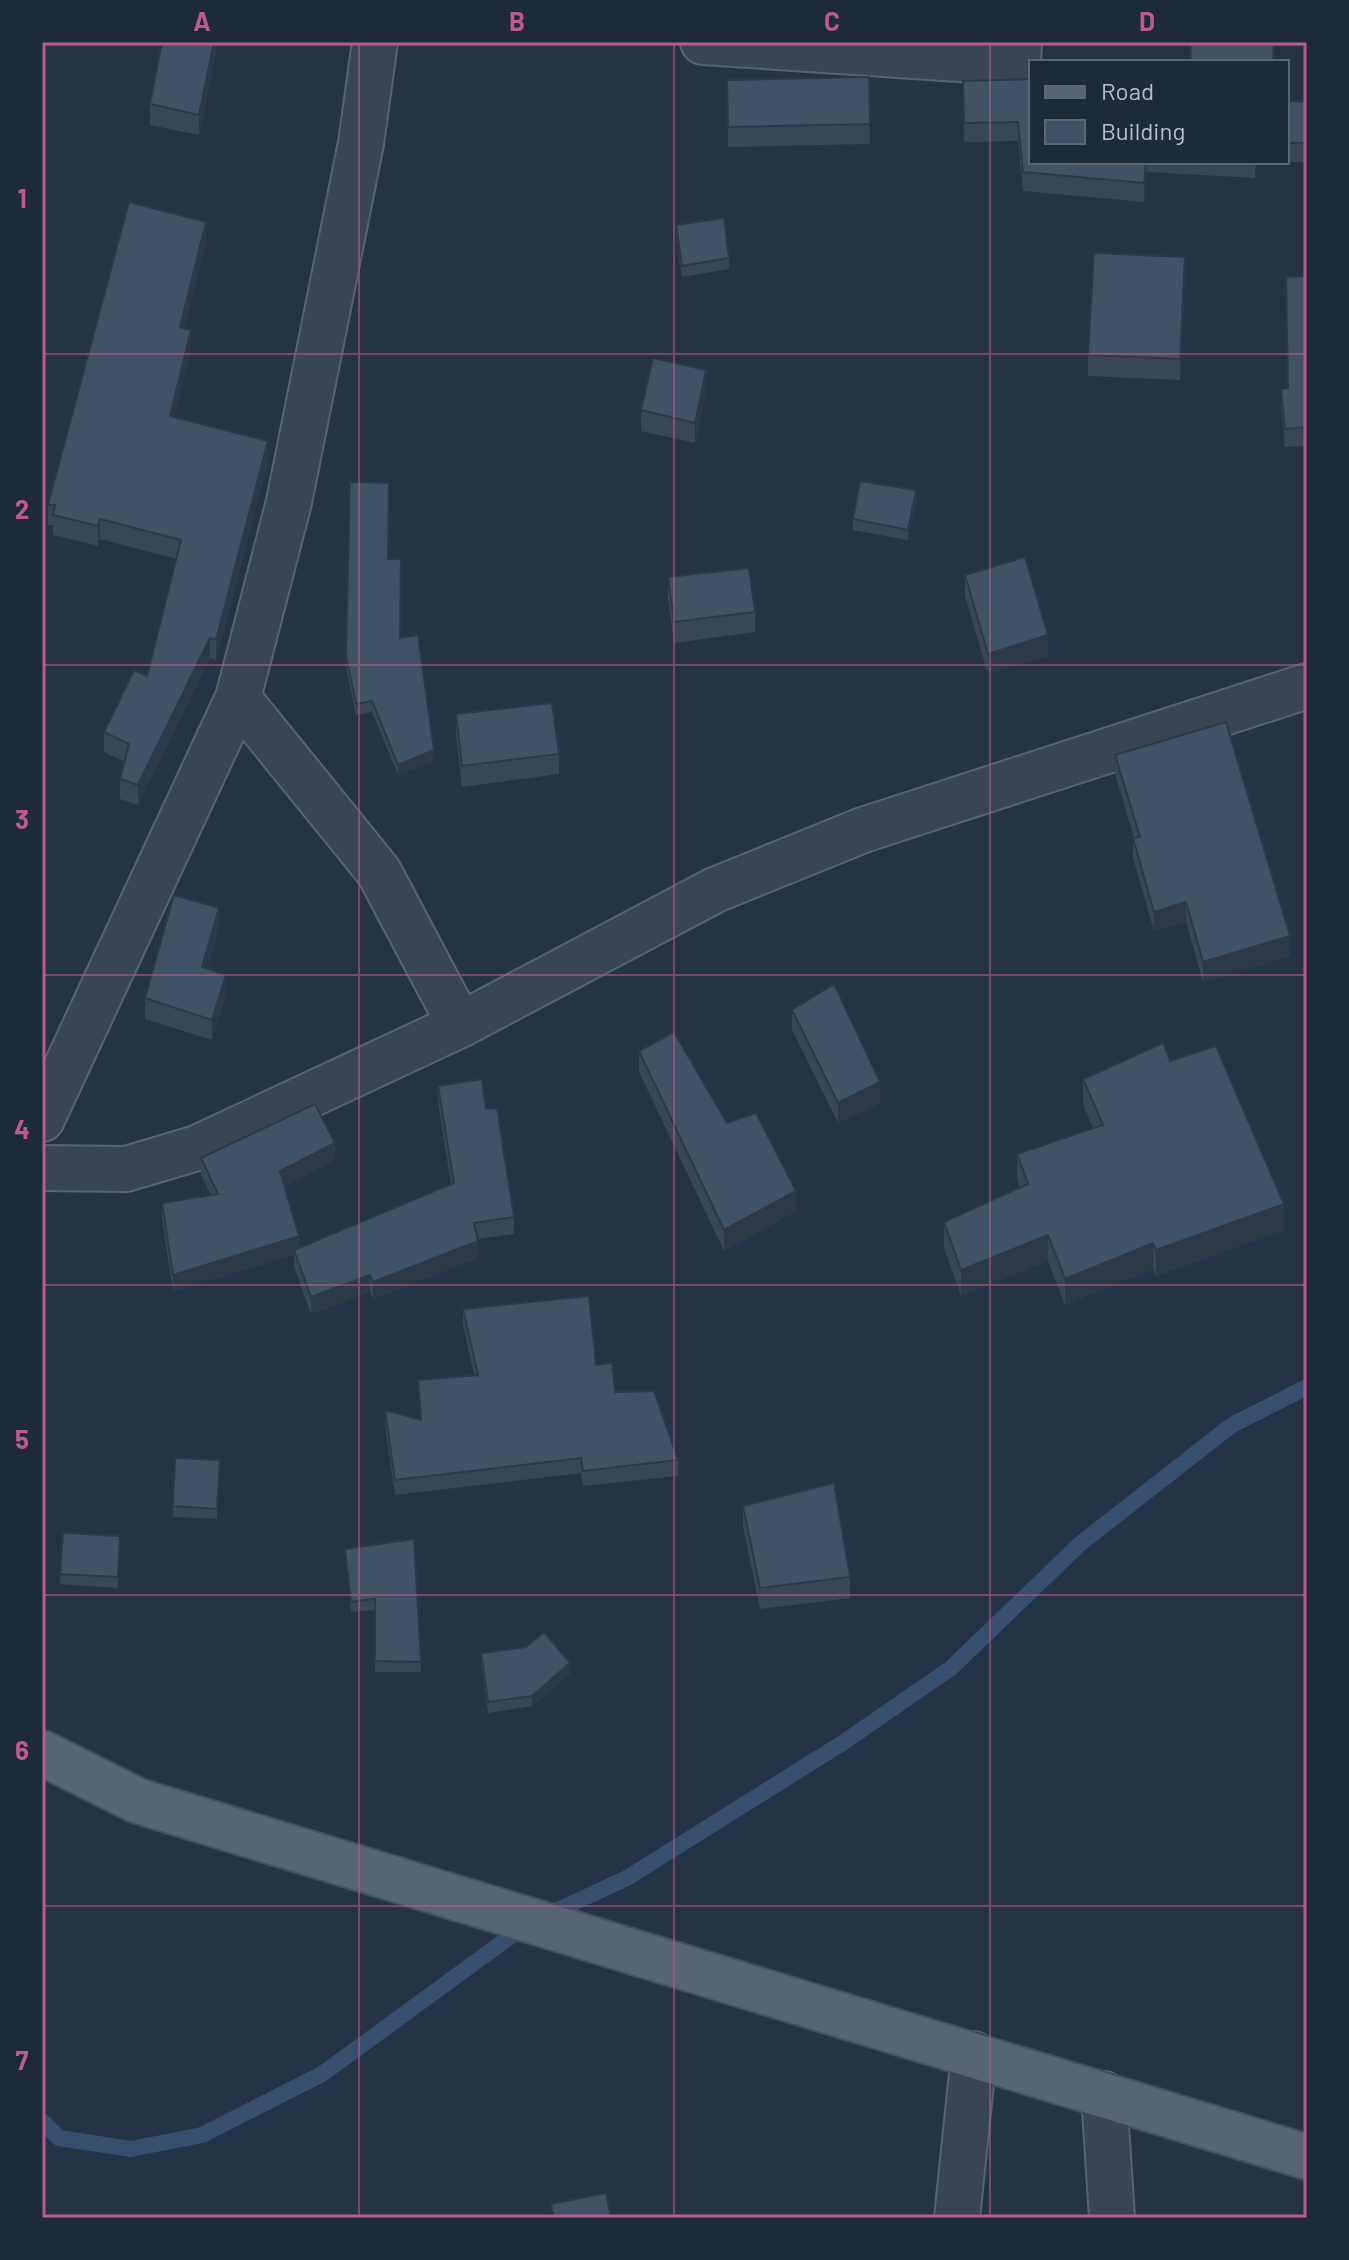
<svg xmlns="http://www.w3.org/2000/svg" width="1349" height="2260" font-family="Barlow,sans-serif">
<rect width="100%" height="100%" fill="#243346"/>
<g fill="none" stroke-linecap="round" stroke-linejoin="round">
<path stroke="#364f6e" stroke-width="16" d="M 545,1916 L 627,1878 L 844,1742 L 951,1668 L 1081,1543 L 1232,1425 L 1307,1387
M 42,2121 L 59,2138 L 131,2149 L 202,2135 L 322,2074 L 525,1926"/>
<g stroke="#576372" stroke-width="48">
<path id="minor" d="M 703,42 L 1018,63 L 1019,42
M 238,698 L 379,872 L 460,1025
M 42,1119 L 238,698 L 289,502 L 361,143 L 375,42
M 42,1168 L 126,1169 L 197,1148 L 460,1025 L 715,890 L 863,830 L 1307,686
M 1104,2094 L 1112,2218
M 957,2218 L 974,2054"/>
</g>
<g stroke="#434e5e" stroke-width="48">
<path id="primary" d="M 42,1753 L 138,1801 L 1307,2157"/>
</g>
<use href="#minor" stroke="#394555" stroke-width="44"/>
<use href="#primary" stroke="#576475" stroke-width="44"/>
</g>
<path fill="#374757" d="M 218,42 L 199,135 L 150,125 L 150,104 Z
M 869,77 L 870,144 L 728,147 L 727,80 Z
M 1031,79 L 1031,162 L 1256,162 L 1255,178 L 1147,172 L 1144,202 L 1023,191 L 1018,141 L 964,142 L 963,81 Z
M 1287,101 L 1307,102 L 1307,162 L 1287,162 Z
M 676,225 L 729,258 L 729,269 L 682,277 L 676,236 Z
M 206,242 L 184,328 L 191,350 L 174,417 L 268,461 L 216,660 L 210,658 L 138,805 L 120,799 L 120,779 L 125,762 L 104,752 L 104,732 L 147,676 L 177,559 L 100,539 L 98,546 L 53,535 L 53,525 L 48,525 L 48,505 Z
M 1307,276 L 1307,446 L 1285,447 L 1281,407 L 1281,389 L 1287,388 Z
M 1185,278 L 1180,380 L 1088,376 L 1088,355 Z
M 706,391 L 695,443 L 641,431 L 641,410 Z
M 350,482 L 388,559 L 400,638 L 434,761 L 398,775 L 372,712 L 356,715 L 346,667 Z
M 916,501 L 908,540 L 853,530 L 853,519 Z
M 965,575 L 1048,656 L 988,674 L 965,596 Z
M 668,577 L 755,612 L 755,632 L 674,643 L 668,598 Z
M 456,714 L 559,754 L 559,774 L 462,787 L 456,735 Z
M 1115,755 L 1290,956 L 1203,982 L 1186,922 L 1154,931 L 1133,858 L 1133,838 L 1134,838 L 1115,774 Z
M 219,928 L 207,969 L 226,995 L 212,1040 L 145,1019 L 145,998 Z
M 792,1010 L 880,1103 L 838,1123 L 792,1030 Z
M 639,1051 L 727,1123 L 796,1211 L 724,1251 L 639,1072 Z
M 1170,1061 L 1284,1230 L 1156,1276 L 1153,1269 L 1065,1305 L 1048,1261 L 961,1296 L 944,1248 L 944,1222 L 1020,1188 L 1017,1180 L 1017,1154 L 1093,1128 L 1083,1105 L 1083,1079 Z
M 438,1086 L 486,1109 L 514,1217 L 514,1234 L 478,1239 L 478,1258 L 373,1299 L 370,1292 L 311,1314 L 294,1267 L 294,1255 L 173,1291 L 162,1220 L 162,1203 L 211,1195 L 201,1175 L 201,1158 L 335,1160 L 284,1186 L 299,1248 L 451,1184 L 438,1103 Z
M 463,1309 L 596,1365 L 615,1392 L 678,1460 L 678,1476 L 583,1486 L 581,1473 L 395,1495 L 385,1426 L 385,1410 L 420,1420 L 418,1380 L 474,1375 L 463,1324 Z
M 220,1460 L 217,1519 L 173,1517 L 173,1506 Z
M 743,1506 L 850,1577 L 850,1598 L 760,1609 L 743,1527 Z
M 120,1547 L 118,1588 L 60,1584 L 60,1574 Z
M 345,1549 L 421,1662 L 421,1672 L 375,1672 L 375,1610 L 351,1612 Z
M 481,1653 L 570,1674 L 532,1706 L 488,1713 L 481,1664 Z"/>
<path fill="#2d3947" d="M 214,42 L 218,42 L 218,44 L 199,135 L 199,115 Z
M 1146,162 L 1147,172 L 1144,202 L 1144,183 Z
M 206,222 L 206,242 L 180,347 L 180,327 Z
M 1185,257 L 1185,278 L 1180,380 L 1180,359 Z
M 191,330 L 191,350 L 170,436 L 170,416 Z
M 706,370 L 706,391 L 695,443 L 695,423 Z
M 268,441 L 268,461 L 216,660 L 216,640 Z
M 916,490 L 916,501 L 908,540 L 908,530 Z
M 100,519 L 100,539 L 98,546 L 98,526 Z
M 1048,635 L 1048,656 L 988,674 L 988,654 Z
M 210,638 L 210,658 L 138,805 L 138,785 Z
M 434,750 L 434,761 L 398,775 L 398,765 Z
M 1186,902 L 1186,922 L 1154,931 L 1154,912 Z
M 219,908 L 219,928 L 202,988 L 202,967 Z
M 1290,936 L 1290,956 L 1203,982 L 1203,962 Z
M 226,975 L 226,995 L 212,1040 L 212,1020 Z
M 880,1082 L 880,1103 L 838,1123 L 838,1103 Z
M 335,1143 L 335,1160 L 280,1188 L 280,1171 Z
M 796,1191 L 796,1211 L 724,1251 L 724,1230 Z
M 1284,1204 L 1284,1230 L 1156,1276 L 1156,1250 Z
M 1048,1235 L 1048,1261 L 961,1296 L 961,1270 Z
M 299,1236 L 299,1253 L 294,1250 L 294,1255 L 173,1291 L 173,1275 Z
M 478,1241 L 478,1258 L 373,1299 L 373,1282 Z
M 1153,1243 L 1153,1269 L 1065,1305 L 1065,1279 Z
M 370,1275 L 370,1292 L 311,1314 L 311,1297 Z
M 570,1663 L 570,1674 L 532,1706 L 532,1696 Z"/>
<path fill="#405265" stroke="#2d3947" stroke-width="2" d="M 162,42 L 214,42 L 199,115 L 150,104 Z
M 1191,42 L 1274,42 L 1273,62 L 1190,62 Z
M 869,77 L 870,124 L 728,127 L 727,80 Z
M 1031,79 L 1031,162 L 1146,162 L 1144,183 L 1023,172 L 1018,122 L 964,123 L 963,81 Z
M 1287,101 L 1307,102 L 1307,143 L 1287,143 Z
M 129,202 L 206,222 L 180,327 L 191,330 L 170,416 L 268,441 L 216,640 L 210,638 L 138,785 L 120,779 L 129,744 L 104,732 L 134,670 L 147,676 L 181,540 L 100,519 L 98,526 L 53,515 L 55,505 L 48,505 Z
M 724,218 L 729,258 L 682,266 L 676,225 Z
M 1094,253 L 1185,257 L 1180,359 L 1088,355 Z
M 1307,276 L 1307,427 L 1285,429 L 1281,389 L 1288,388 L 1286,277 Z
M 653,358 L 706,370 L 695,423 L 641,410 Z
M 860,481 L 916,490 L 908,530 L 853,519 Z
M 350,482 L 389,483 L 388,559 L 401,559 L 400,638 L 418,635 L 434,750 L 398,765 L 372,701 L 356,704 L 346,656 Z
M 1025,557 L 1048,635 L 988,654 L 965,575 Z
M 749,568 L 755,612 L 674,622 L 668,577 Z
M 552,703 L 559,754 L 462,766 L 456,714 Z
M 1226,722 L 1290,936 L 1203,962 L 1186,902 L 1154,912 L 1133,838 L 1140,837 L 1115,755 Z
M 174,895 L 219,908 L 202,967 L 226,975 L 212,1020 L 145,998 Z
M 834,984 L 880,1082 L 838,1103 L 792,1010 Z
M 674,1032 L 727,1123 L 756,1113 L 796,1191 L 724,1230 L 639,1051 Z
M 1163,1043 L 1170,1061 L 1216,1046 L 1284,1204 L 1156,1250 L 1153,1243 L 1065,1279 L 1048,1235 L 961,1270 L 944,1222 L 1028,1184 L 1017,1154 L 1103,1125 L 1083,1079 Z
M 482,1079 L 486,1109 L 497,1108 L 514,1217 L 474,1223 L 478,1241 L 373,1282 L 370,1275 L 311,1297 L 294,1250 L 454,1183 L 438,1086 Z
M 315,1104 L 335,1143 L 280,1171 L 299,1236 L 173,1275 L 162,1203 L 218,1194 L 201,1158 Z
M 589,1296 L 596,1365 L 612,1363 L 615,1392 L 654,1391 L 678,1460 L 583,1471 L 581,1458 L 395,1480 L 385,1410 L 421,1420 L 418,1380 L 478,1375 L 463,1309 Z
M 175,1458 L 220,1460 L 217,1509 L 173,1506 Z
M 834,1483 L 850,1577 L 760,1588 L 743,1506 Z
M 63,1533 L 120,1536 L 118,1577 L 60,1574 Z
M 414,1539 L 421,1662 L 375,1661 L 375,1599 L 351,1602 L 345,1549 Z
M 544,1632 L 570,1663 L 532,1696 L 488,1702 L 481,1653 L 526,1647 Z
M 606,2193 L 611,2218 L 554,2218 L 551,2204 Z"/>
<path fill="none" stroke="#bd5b89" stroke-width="2" stroke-opacity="0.55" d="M 359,42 L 359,2218M 674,42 L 674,2218M 990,42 L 990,2218M 42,354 L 1307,354M 42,665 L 1307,665M 42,975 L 1307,975M 42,1285 L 1307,1285M 42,1595 L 1307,1595M 42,1906 L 1307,1906"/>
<rect width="1349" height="2260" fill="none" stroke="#1d2a3a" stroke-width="88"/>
<rect x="1029" y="60" width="260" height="104" fill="#1d2a3a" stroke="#5a6675" stroke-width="2"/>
<rect x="1045" y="86" width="40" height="12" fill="#576475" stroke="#5a6675" stroke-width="2"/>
<text x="1101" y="100" font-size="24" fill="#b6c0ce">Road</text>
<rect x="1045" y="120" width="40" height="24" fill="#405265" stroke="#5a6675" stroke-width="2"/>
<text x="1101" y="140" font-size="24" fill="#b6c0ce">Building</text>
<rect x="44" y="44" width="1261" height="2172" fill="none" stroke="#bd5b89" stroke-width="3"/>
<g font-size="26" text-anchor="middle" font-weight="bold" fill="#bd5b89">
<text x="202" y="31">A</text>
<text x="517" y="31">B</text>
<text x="832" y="31">C</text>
<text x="1147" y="31">D</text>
<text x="22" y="208">1</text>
<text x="22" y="519">2</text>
<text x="22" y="829">3</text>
<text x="22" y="1139">4</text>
<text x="22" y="1449">5</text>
<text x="22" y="1760">6</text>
<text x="22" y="2070">7</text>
</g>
</svg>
